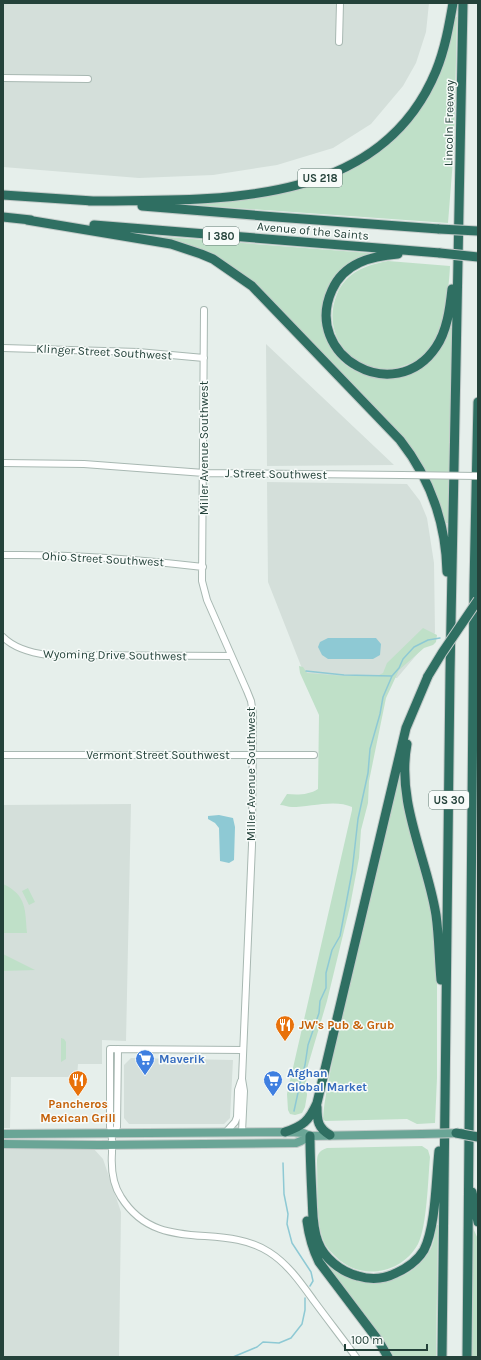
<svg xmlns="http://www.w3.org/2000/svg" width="481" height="1360" font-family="Karla,sans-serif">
<rect width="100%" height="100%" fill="#e6efeb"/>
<path fill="#d4dfda" d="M 3,3 L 429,3 L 426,32 L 416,63 L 403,86 L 371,124 L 333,148 L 277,165 L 213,175 L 139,178 L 3,167 Z
M 266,344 L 394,465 L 267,466 Z
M 267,482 L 407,484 L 420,501 L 427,518 L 434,563 L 435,633 L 397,678 L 305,676 L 268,582 Z
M 131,804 L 126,1041 L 102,1040 L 102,1064 L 78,1064 L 77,1077 L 11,1077 L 10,1128 L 3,1128 L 3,805 Z
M 131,1058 L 233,1060 L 230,1118 L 224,1124 L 129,1124 L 124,1118 L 124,1065 Z
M 3,1148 L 93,1148 L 103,1159 L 121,1212 L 119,1357 L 3,1357 Z"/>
<path fill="#bfe0c8" d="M 455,16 L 457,17 L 454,147 L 448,223 L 193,205 C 235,200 278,196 319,183 C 396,157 444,97 455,16 Z
M 154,236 L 369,253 L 368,255 L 337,276 L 327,339 C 331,346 336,356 342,362 C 371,387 418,384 439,350 C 444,343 446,335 449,327 L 452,328 L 448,523 L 445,523 C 439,493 424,468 407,443 L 248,279 L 154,237 Z
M 388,261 L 450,266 C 449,289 444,329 431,348 C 425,356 417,361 409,364 C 400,367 392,371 382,370 C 379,370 374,368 371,367 C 340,357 324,325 337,294 C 346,272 366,265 388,261 Z
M 423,628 L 437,635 L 436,642 L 433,645 L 424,648 L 399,670 L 386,698 L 369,781 L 368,803 L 361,830 L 359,858 L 350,906 L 327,1001 L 306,1072 L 307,1095 L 305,1107 L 302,1113 L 295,1115 L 290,1114 L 288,1110 L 287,1094 L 352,810 L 352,807 C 336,799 309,807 292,807 C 288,807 284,805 280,805 L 287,794 C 297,795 309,795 318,789 L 319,715 L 300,673 L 299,666 L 303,667 L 307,673 L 346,676 L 377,676 L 383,673 L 387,663 Z
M 400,774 L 404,808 L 429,903 L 435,935 L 437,961 L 437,1078 L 435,1123 L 417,1124 L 407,1119 L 325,1121 L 323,1119 C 324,1098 330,1077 333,1056 L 397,782 Z
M 3,884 C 27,895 25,910 27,933 L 3,933 Z
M 28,888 L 35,902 L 29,905 L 22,891 Z
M 3,954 L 35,970 L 3,971 Z
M 61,1038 L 64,1039 L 66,1042 L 66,1059 L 61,1062 Z
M 422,1146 L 428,1150 L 430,1157 C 428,1179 427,1226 418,1244 C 401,1275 359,1281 335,1256 C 331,1252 326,1247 324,1242 C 315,1222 318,1185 317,1163 C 317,1155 318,1151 327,1148 Z
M 436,1225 L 438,1225 L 436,1357 L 394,1357 L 321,1257 C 349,1294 405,1290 429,1252 C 434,1244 435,1234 436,1225 Z
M 473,1228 L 478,1239 L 478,1357 L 472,1357 Z"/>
<path fill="#8ec9d4" d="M 328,638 L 376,638 L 381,644 L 380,655 L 373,659 L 328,659 L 322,655 L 318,647 L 320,642 Z
M 219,815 L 233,818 L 235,827 L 234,860 L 229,863 L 220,861 L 219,828 L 215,823 L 208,819 L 208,816 Z"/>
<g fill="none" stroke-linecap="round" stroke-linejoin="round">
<path stroke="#8ec9d4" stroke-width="1.5" d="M 306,671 L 344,675 L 392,676
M 294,1111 L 301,1079 L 305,1065 L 308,1045 L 319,1013 L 320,1001 L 326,988 L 326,973 L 332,950 L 340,936 L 352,872 L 358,819 L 368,773 L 370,749 L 380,714 L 383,697 L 392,676 L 399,668 L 403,659 L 414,647 L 428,640 L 440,638
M 283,1163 L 284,1194 L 288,1214 L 287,1224 L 292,1243 L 311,1272 L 313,1281 L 310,1286
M 233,1357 L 257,1347 L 263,1342 L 279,1343 L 291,1338 L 302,1324 L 305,1310 L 305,1298"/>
<g stroke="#a8b8b2" stroke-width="8">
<path id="minor" d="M 339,42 L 340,3
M 3,78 L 88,79
M 204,310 L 202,581 L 207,600 L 247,691 L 251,701 L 253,714 L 252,845 L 242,1079 L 244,1091 L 242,1132
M 3,348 L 138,352 L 204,358
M 3,463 L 84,464 L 204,473 L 402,475
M 3,555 C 70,554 137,559 203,567
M 3,637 C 15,649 32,653 48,655 L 231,656
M 3,755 L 314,755
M 243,1050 L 110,1049 L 110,1127 C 113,1136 112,1144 112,1153 C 111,1168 113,1185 121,1197 C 158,1256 221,1221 269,1252 C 288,1264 301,1283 314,1301 C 328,1320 342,1338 356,1357
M 226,1132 L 235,1122 L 237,1117 L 238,1090 L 241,1081
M 113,1134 L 117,1127 L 118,1049"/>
</g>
<g stroke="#c2cac8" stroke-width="10">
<path id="major" d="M 3,1134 L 291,1132 L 303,1133 L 310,1136 L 422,1134
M 3,1144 L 99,1145 L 296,1143 L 301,1141 L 310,1136"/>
</g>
<g stroke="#c2cac8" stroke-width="11">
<path id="highway" d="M 3,195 L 93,201
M 89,201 C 214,200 379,209 436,71 C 445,49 449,26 453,3
M 142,206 L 276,217 L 439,229
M 3,217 L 31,220
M 27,220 L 171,244 L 201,254 L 213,259 L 252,286 L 400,440 C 430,478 446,524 447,572
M 94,225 L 440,253
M 398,254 C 371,256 344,263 332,290 C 302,356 395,408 436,347 C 447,331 450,308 452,289
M 407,744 C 396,803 427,858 436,915 C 439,936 439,958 441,980
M 317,1107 C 317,1121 318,1128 330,1135
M 285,1132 C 303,1126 309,1121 317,1103 L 406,728 L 428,676
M 310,1136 C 310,1156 311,1176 312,1197 C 313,1212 312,1227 318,1242 C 324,1258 341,1272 358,1276 C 371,1280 384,1279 396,1273 C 407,1268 418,1260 424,1250 C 436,1226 436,1178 439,1151
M 472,1192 L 478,1222
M 307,1221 C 309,1236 312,1248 319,1262 L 378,1340 L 388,1357
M 442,1357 L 450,673 L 463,3
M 467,1357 L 474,585 L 478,402"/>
</g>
<use href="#minor" stroke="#fff" stroke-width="6"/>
<use href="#major" stroke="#6aa596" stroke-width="8"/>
<use href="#highway" stroke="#2f6f62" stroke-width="9"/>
<g stroke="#a8b8b2" stroke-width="8" stroke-linecap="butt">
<path id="minor-bridge" d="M 402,475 L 478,476"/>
</g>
<g stroke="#c2cac8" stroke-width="10" stroke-linecap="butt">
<path id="major-bridge" d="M 422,1134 L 462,1133"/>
</g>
<g stroke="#c2cac8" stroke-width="11" stroke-linecap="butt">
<path id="highway-bridge" d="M 439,229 L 478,231
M 440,253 L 478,257
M 428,676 L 442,653 L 478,600
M 456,1133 L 478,1137"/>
</g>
<use href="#minor-bridge" stroke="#fff" stroke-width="6"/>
<use href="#major-bridge" stroke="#6aa596" stroke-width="8"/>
<use href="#highway-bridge" stroke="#2f6f62" stroke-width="9"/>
</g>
<defs>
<g id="restaurant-pin" transform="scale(1)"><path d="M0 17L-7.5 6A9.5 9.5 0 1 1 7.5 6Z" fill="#e8710a" stroke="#f7fbf9"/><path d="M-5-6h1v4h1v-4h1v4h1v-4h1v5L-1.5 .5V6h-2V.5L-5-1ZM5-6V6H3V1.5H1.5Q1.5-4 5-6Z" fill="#fff"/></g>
<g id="supermarket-pin" transform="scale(1)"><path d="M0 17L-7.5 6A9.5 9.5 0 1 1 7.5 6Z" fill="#3f7fe0" stroke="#f7fbf9"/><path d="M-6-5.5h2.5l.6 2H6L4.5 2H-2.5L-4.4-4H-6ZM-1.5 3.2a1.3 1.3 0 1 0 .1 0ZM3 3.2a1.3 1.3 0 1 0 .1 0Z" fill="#fff"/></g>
</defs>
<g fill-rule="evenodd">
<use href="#restaurant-pin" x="285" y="1025"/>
<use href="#supermarket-pin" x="145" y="1059"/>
<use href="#restaurant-pin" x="78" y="1080"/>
<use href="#supermarket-pin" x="273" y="1080"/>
</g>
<g text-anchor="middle" stroke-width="3" stroke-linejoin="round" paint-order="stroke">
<g fill="#f7fbf9" stroke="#637a73" stroke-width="1">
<rect x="298" y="169" width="44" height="18" rx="3"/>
<rect x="203" y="227" width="36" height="18" rx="3"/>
<rect x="429" y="791" width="40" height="18" rx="3"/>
</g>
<g font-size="11" font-weight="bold" fill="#24423a">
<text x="320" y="182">US 218</text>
<text x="221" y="240">I 380</text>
<text x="449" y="804">US 30</text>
</g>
<g font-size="12" fill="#24423a" stroke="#f7fbf9">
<text transform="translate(449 123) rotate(-89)" y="4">Lincoln Freeway</text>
<text transform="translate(313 231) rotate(5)" y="4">Avenue of the Saints</text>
<text transform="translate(104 352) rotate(3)" y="4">Klinger Street Southwest</text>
<text transform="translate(204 448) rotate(-90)" y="4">Miller Avenue Southwest</text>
<text transform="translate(276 474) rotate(1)" y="4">J Street Southwest</text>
<text transform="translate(103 559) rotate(3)" y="4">Ohio Street Southwest</text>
<text transform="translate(115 655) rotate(1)" y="4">Wyoming Drive Southwest</text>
<text x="158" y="759">Vermont Street Southwest</text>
<text transform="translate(251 774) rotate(-90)" y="4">Miller Avenue Southwest</text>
</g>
<g font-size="12" font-weight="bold" fill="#c56008" stroke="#f7fbf9" text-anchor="start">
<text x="299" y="1029">JW's Pub &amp; Grub</text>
<text x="78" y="1108" text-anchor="middle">Pancheros<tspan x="78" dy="14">Mexican Grill</tspan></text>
</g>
<g font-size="12" font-weight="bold" fill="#366cbe" stroke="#f7fbf9" text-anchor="start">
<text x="159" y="1063">Maverik</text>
<text x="287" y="1077">Afghan<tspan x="287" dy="14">Global Market</tspan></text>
</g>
</g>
<rect width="481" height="1360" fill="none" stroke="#24423a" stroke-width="8"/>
<path d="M345 1344v6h82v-6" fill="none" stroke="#24423a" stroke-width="2"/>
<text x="351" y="1344" font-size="12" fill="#24423a" stroke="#f7fbf9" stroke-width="3" paint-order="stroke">100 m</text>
</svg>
